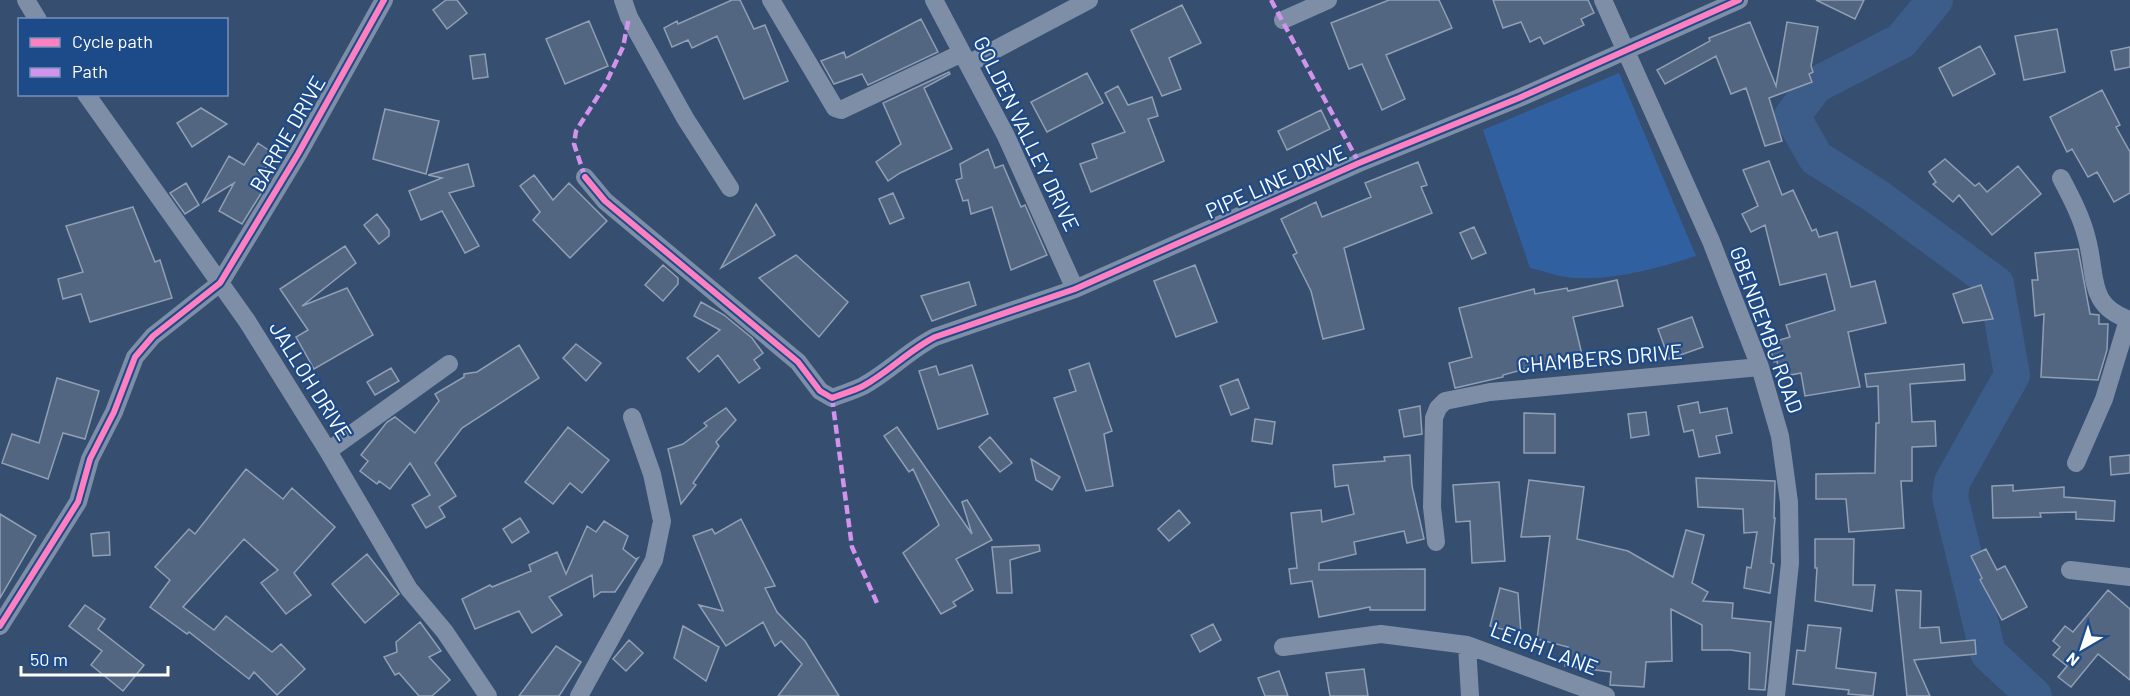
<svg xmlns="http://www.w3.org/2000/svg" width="2130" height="696" font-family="Barlow,sans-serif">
<rect width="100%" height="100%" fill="#364e70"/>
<path fill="#3160a0" d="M 1619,73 L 1696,256 C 1657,268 1618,280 1576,278 C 1561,278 1545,271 1530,268 L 1483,130 Z"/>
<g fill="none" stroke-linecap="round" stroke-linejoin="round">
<path stroke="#3c5d89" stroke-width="36" d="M 1935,0 L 1901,41 L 1816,85 L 1792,116 L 1816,158 L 1876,196 L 1996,284 L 2012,375 L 1952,482 L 1950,497 L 1988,653 L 2034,696"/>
</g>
<path fill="#526681" stroke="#919fb4" stroke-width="1.5" d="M 446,0 L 457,0 L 467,13 L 447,29 L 433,10 Z
M 732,0 L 740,0 L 754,29 L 765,25 L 788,81 L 744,99 L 717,36 L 692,48 L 688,40 L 672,47 L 664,28 L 677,21 L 678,24 Z
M 1389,0 L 1439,0 L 1452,28 L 1386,55 L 1405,99 L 1382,110 L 1362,64 L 1349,69 L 1331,23 Z
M 1493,0 L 1588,0 L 1594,13 L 1581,19 L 1584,25 L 1544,44 L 1540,37 L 1530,42 L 1521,22 L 1503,28 Z
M 1816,0 L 1864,0 L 1855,19 Z
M 1182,5 L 1201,43 L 1169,58 L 1181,89 L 1162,96 L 1131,30 Z
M 921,19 L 938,52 L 868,85 L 862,74 L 834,84 L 821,61 L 844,52 L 846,58 Z
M 589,21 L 608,66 L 565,84 L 546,39 Z
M 1750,22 L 1776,86 L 1787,22 L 1818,27 L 1811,66 L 1813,72 L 1809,74 L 1812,82 L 1769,98 L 1782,141 L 1765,146 L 1746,88 L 1731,94 L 1716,56 L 1665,84 L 1657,70 L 1710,41 L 1709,38 Z
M 2057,29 L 2065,72 L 2024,80 L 2015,36 Z
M 1980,46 L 1995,74 L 1953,96 L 1939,68 Z
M 2130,47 L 2130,67 L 2115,70 L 2111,51 Z
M 485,54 L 488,77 L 473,79 L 470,56 Z
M 949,72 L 950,74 L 924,88 L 952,149 L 900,173 L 888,181 L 876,162 L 901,144 L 883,103 Z
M 1087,73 L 1103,103 L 1047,132 L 1031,102 Z
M 1118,86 L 1128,105 L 1152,97 L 1158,116 L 1148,119 L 1164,161 L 1091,192 L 1080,164 L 1097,158 L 1092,144 L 1125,132 L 1105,93 Z
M 2102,90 L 2120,125 L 2116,127 L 2130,152 L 2130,193 L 2114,202 L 2097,172 L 2088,177 L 2072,149 L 2067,152 L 2050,117 Z
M 201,108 L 227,124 L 192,147 L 177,123 Z
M 385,109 L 439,121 L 426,174 L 373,159 Z
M 1321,110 L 1330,129 L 1287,150 L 1278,131 Z
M 258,143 L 274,154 L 262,174 L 270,179 L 242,224 L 219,211 L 234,183 L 203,202 L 229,156 L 244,165 Z
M 988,149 L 995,168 L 1003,165 L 1021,207 L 1025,205 L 1047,255 L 1011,270 L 992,207 L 971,214 L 968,200 L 963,201 L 956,180 L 962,178 L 960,164 Z
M 1945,159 L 1975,186 L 1979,183 L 1987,192 L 2018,166 L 2041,194 L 1992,235 L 1959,195 L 1953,202 L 1933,184 L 1936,182 L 1929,172 Z
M 1769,161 L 1782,195 L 1793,190 L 1812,231 L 1816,229 L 1819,237 L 1837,232 L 1851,287 L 1875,281 L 1886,323 L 1848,332 L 1860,387 L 1805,396 L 1801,373 L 1780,377 L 1777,361 L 1774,362 L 1769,343 L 1790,337 L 1786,325 L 1835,310 L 1826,274 L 1780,285 L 1765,225 L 1751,232 L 1742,214 L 1758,206 L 1743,170 Z
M 1418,162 L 1427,185 L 1421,187 L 1432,213 L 1344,248 L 1364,329 L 1323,339 L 1311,291 L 1293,255 L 1297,253 L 1281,219 L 1316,202 L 1322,217 L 1371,197 L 1365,183 Z
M 468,164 L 474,186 L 449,193 L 479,246 L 465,253 L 442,211 L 421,220 L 409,191 L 442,178 L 428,175 Z
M 534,175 L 553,200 L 569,183 L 607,221 L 570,258 L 533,220 L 540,212 L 520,186 Z
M 186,183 L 199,205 L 185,214 L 170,193 Z
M 893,193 L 904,218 L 890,224 L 879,199 Z
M 756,204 L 775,235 L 721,268 Z
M 133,207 L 155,262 L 160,260 L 172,298 L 90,322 L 81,294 L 63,299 L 58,279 L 83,272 L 66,226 Z
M 377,214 L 389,230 L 389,236 L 379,244 L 364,225 Z
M 1474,227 L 1486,253 L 1472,259 L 1460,233 Z
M 345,246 L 356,263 L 302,306 L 347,288 L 373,335 L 314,369 L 296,337 L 308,330 L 280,289 Z
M 2078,249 L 2090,314 L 2099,315 L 2099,324 L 2108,324 L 2107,350 L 2098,380 L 2041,377 L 2044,314 L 2035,316 L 2032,280 L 2038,280 L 2035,253 Z
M 796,255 L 848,302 L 819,337 L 759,278 Z
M 663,265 L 678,278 L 678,284 L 663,301 L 645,285 Z
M 1195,265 L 1217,322 L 1176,337 L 1154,281 Z
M 1617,280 L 1623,306 L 1573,317 L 1584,363 L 1567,366 L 1566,358 L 1503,375 L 1503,377 L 1455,388 L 1449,363 L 1472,357 L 1459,308 L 1534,289 L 1535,294 L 1567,288 L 1568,291 Z
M 969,282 L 976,305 L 932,321 L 921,296 Z
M 1981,285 L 1993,319 L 1963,323 L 1953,294 Z
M 701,302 L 724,315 L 752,338 L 763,353 L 754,360 L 760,368 L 739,383 L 718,355 L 699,372 L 687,358 L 720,330 L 694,316 Z
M 1692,317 L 1703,347 L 1669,359 L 1658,329 Z
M 576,344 L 601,363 L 586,381 L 563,358 Z
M 519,345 L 539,378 L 462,428 L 442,454 L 435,463 L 456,496 L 439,507 L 445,517 L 426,528 L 412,505 L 430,495 L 410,463 L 390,489 L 379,481 L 377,484 L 360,471 L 368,461 L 361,455 L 387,422 L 395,417 L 415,433 L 439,401 L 435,394 L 464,377 L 464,374 L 477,372 Z
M 1089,363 L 1112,431 L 1104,434 L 1113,486 L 1086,491 L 1054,398 L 1076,391 L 1069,370 Z
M 1964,364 L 1965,380 L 1910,384 L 1912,422 L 1935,421 L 1936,446 L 1912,447 L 1912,481 L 1901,481 L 1904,528 L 1849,532 L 1846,499 L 1816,499 L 1816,474 L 1875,473 L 1876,423 L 1879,423 L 1878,386 L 1867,387 L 1865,374 Z
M 972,365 L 988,414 L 938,429 L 919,371 L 936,366 L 939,375 Z
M 391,368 L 399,381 L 375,395 L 367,382 Z
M 57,378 L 99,391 L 85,439 L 63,433 L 48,479 L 2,463 L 12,434 L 39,443 Z
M 1238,379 L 1249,408 L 1231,415 L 1220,386 Z
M 1698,402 L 1700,413 L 1727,408 L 1732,433 L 1716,436 L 1720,453 L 1699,457 L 1693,430 L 1684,432 L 1678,406 Z
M 1420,406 L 1422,434 L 1404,437 L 1399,410 Z
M 726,408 L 736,420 L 716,442 L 719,446 L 693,483 L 696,485 L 681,504 L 668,449 L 683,444 L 707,426 L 704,423 Z
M 1646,412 L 1649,435 L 1631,438 L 1628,414 Z
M 1524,413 L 1555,414 L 1555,453 L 1524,453 Z
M 1255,419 L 1275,422 L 1272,444 L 1252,441 Z
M 568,427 L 609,460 L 582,493 L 570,483 L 553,504 L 525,482 Z
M 897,427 L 972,534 L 962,502 L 967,500 L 992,540 L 956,559 L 973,590 L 953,602 L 956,606 L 941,614 L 903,553 L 939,525 L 913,469 L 909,472 L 884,436 Z
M 990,437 L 1012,463 L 1000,472 L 979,447 Z
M 1410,455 L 1412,486 L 1424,539 L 1407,543 L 1404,531 L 1354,542 L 1356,554 L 1319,563 L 1319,570 L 1425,569 L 1425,610 L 1370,610 L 1370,607 L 1319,617 L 1312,581 L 1291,584 L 1289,569 L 1297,568 L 1291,513 L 1321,510 L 1322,522 L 1354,514 L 1348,485 L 1335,487 L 1333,465 L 1385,461 L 1384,457 Z
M 2130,455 L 2130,473 L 2111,475 L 2110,457 Z
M 1031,459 L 1060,477 L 1052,490 L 1036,480 Z
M 246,469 L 283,499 L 292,488 L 335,527 L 294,573 L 311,595 L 286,614 L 261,583 L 278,570 L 244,539 L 183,607 L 214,630 L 226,616 L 272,652 L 281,644 L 305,669 L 277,695 L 254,672 L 249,679 L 189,632 L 187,634 L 150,607 L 170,580 L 155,567 L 189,529 L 195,534 Z
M 1696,478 L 1775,481 L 1774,518 L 1775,518 L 1771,563 L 1774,564 L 1770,593 L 1744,588 L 1747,567 L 1751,568 L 1757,532 L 1744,533 L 1743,509 L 1698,507 Z
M 1529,480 L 1584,487 L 1577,539 L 1628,551 L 1673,577 L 1686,530 L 1704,535 L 1692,583 L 1708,592 L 1703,601 L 1733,603 L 1732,618 L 1771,622 L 1765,690 L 1749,689 L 1750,653 L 1731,650 L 1702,650 L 1702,625 L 1671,609 L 1672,661 L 1646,662 L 1644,687 L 1610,685 L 1611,672 L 1565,666 L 1568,647 L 1537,639 L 1550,536 L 1521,537 Z
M 1499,482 L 1505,561 L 1472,563 L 1470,521 L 1456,522 L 1453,485 Z
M 2013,485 L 2013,491 L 2064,487 L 2064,497 L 2115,501 L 2114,521 L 2076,519 L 2076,512 L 2040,513 L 2041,517 L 1993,518 L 1992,486 Z
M 1179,510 L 1190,523 L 1169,541 L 1158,529 Z
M 0,514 L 36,536 L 0,598 Z
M 520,518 L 529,532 L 512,543 L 503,529 Z
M 741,519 L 775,586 L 765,588 L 777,612 L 805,641 L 839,696 L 778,696 L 802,664 L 781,641 L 775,646 L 763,622 L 726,646 L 699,605 L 723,611 L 693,536 L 712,529 L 715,534 Z
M 604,521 L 628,536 L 623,549 L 636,559 L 638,558 L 615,592 L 601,592 L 594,597 L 592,575 L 549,597 L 562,615 L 532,633 L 519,611 L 475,629 L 462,599 L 490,585 L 492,587 L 531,571 L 529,565 L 557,552 L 566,574 L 587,526 L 596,532 Z
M 109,532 L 110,555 L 93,556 L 91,534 Z
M 1815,539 L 1854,539 L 1853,585 L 1875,585 L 1872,611 L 1815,601 L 1817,568 L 1815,568 Z
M 1039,545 L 1040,551 L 1010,560 L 1012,593 L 997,593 L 992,547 Z
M 1986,549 L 1997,570 L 2005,566 L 2027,607 L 2002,620 L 1980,580 L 1982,578 L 1971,556 Z
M 367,554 L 399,594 L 365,623 L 332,584 Z
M 1500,588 L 1518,593 L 1521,634 L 1490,626 Z
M 1896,590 L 1921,591 L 1920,628 L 1939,627 L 1941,643 L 1975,640 L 1976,654 L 1914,660 L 1930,696 L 1907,696 Z
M 2108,590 L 2130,609 L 2130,680 L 2098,654 L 2071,687 L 2058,677 L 2067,666 L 2053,655 L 2060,647 L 2053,641 L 2065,626 L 2073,632 Z
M 85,605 L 105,619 L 98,629 L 144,665 L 123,691 L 91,665 L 102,651 L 69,626 Z
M 420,622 L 441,651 L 429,657 L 450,680 L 432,696 L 419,696 L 399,673 L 395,675 L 384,657 L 397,652 L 396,642 Z
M 1213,624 L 1221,640 L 1200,652 L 1191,635 Z
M 1808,625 L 1841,628 L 1836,668 L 1876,673 L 1873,696 L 1848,694 L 1849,690 L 1793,684 L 1797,650 L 1805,651 Z
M 683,626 L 719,647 L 706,681 L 674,658 Z
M 629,640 L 643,653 L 626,671 L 613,659 Z
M 556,646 L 581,662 L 559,696 L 519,696 Z
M 1364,669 L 1368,696 L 1330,696 L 1326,673 Z
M 1279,671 L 1288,696 L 1265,696 L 1258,678 Z"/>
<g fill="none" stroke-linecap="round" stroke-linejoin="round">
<path stroke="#7d8ea6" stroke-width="18" d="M 26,0 L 38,20
M 623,0 L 629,17 L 685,118 L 730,188
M 771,0 L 835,108 L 841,110 L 962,53
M 934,0 L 1006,136 L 1075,289
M 1603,0 L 1711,241 L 1760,367 L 1780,436 L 1789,502 L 1790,563 L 1776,696
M 1283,20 L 1328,0
M 968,64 L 1089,0
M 86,94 L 247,321 L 328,451 L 409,589 L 445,632 L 488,696
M 585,177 L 605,201 L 798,362 L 820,391 L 832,398 C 842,394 853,391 863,386 C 889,372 909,350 935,337 L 1075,289 L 1359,163 L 1519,98 L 1739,0
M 2061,178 C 2071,197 2082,218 2087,239 C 2097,276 2087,306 2130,320
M 328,451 L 449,364
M 2076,463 L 2104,399 L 2128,320
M 1436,542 L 1432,507 L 1434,418 L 1438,408 L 1445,401 L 1490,392 L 1760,367
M 2070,570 L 2130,577
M 0,626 L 78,502 L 90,459 L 114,412 L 135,357 L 153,336 L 220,283 L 298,154 L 384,0
M 1467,645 L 1470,696
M 1283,647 L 1381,634 L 1467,645 L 1606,696
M 579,696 L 654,560 L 662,521 L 652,474 L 632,417"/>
<path stroke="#d193ec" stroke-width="4.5" stroke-dasharray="9 4.5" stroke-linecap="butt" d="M 1271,0 L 1359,163
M 585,177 L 574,144 L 576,131 L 605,85 L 623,47 L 629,17
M 832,398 L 852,547 L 877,603"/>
<g stroke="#1d4a89" stroke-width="10">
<path id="cycleway" d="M 585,177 L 605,201 L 798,362 L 820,391 L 832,398 C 842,394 853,391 863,386 C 889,372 909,350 935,337 L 1075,289 L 1359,163 L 1519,98 L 1739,0
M 0,626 L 78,502 L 90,459 L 114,412 L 135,357 L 153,336 L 220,283 L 298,154 L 384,0"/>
</g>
<use href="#cycleway" stroke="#ff80c0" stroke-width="6"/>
</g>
<g text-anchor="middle" stroke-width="4.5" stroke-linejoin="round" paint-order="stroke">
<g font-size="21" fill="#fff" stroke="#1d4a89">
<text transform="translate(288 134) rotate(-60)" y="7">BARRIE DRIVE</text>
<text transform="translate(1026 134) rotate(64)" y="7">GOLDEN VALLEY DRIVE</text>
<text transform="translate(1276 182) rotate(-24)" y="7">PIPE LINE DRIVE</text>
<text transform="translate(1766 330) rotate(70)" y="7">GBENDEMBU ROAD</text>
<text transform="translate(1600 359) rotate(-5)" y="7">CHAMBERS DRIVE</text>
<text transform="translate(310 381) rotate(58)" y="7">JALLOH DRIVE</text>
<text transform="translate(1544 649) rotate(21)" y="7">LEIGH LANE</text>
</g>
</g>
<rect x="18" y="18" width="210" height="78" fill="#1d4a89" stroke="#7792b8" stroke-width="1.5"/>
<rect x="30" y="38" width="30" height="9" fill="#ff80c0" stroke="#7792b8" stroke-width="1.5"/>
<text x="72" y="48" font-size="18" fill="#ffffff">Cycle path</text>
<rect x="30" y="68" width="30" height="9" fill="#d193ec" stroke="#7792b8" stroke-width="1.5"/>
<text x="72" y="78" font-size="18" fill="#ffffff">Path</text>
<g transform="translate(2082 648) rotate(219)" stroke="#1d4a89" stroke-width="4.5" paint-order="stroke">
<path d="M0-4.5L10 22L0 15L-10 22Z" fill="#ffffff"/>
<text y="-9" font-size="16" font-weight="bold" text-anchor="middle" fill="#ffffff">N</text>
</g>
<path d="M21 666v9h147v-9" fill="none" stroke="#ffffff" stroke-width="3"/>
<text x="30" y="666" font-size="18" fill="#ffffff" stroke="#1d4a89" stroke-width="4.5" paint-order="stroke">50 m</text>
</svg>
